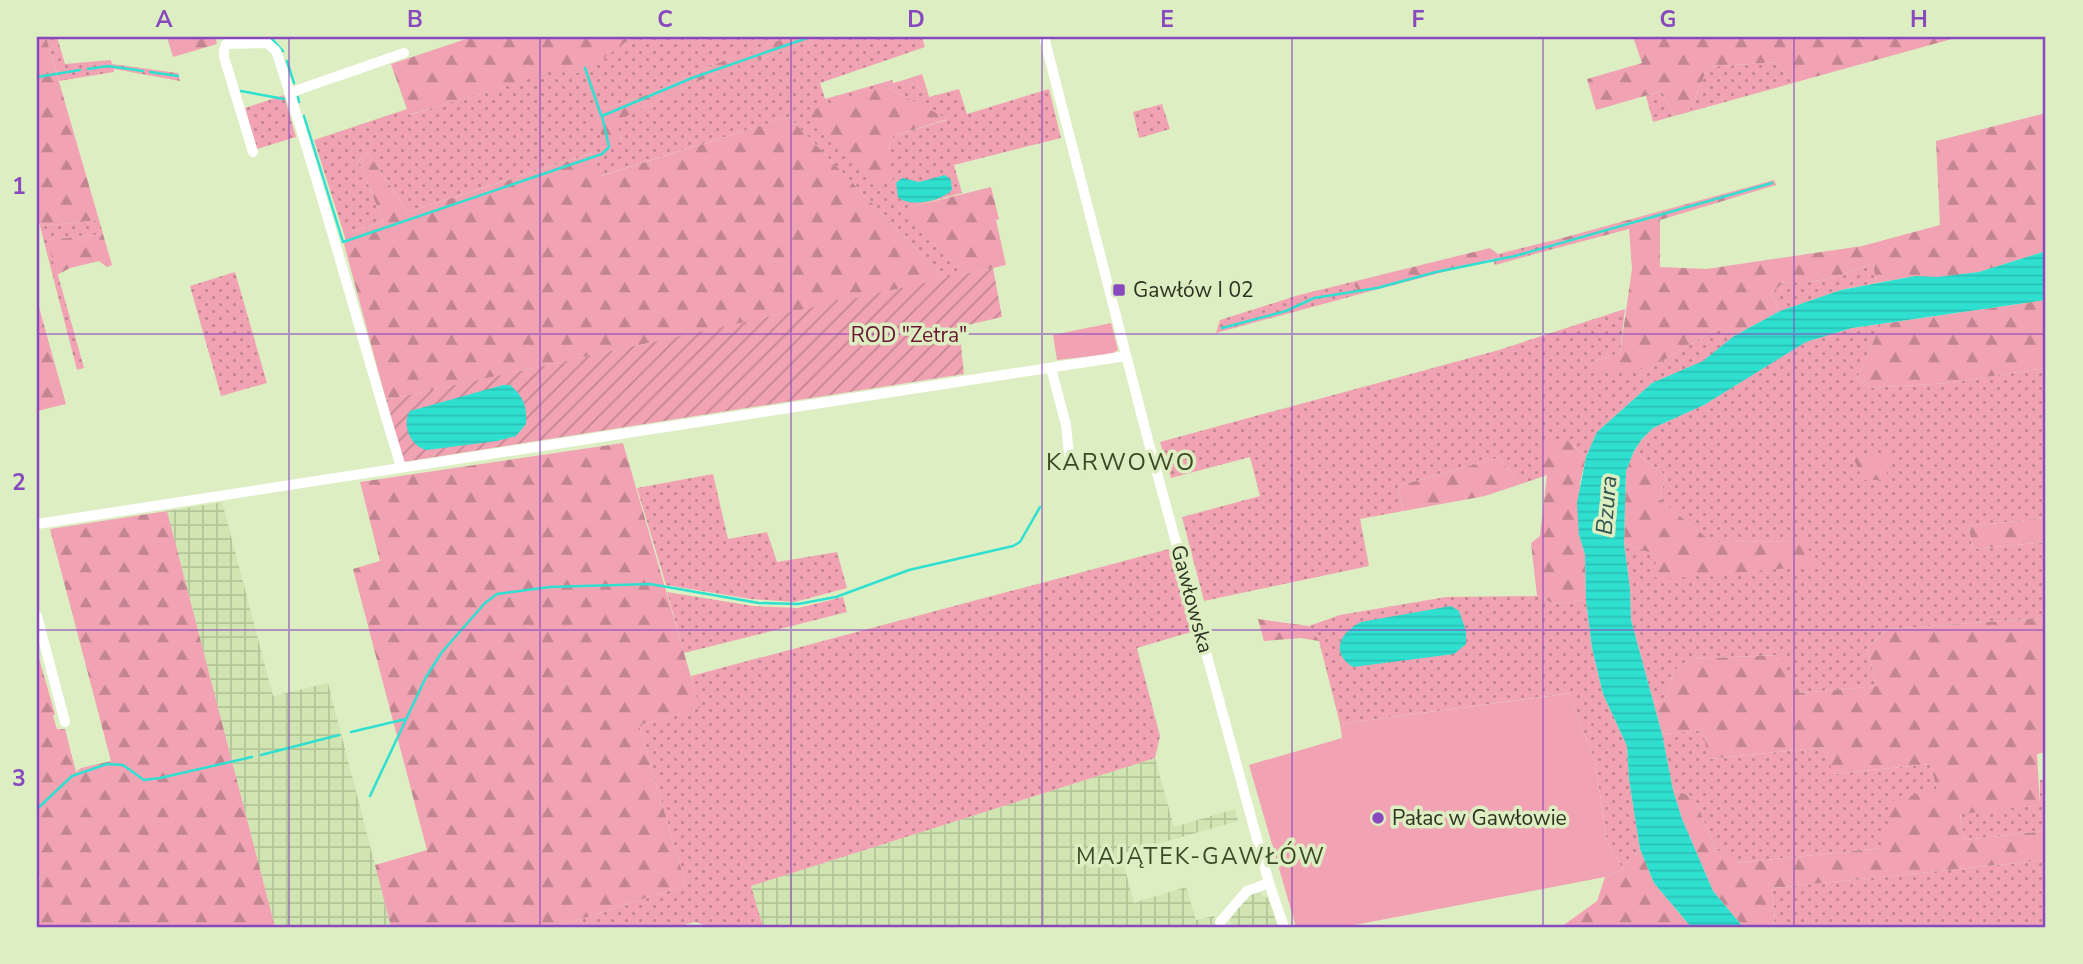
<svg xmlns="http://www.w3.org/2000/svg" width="2083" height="964" font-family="'Nunito Sans',sans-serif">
<defs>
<pattern id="industrial-grid" width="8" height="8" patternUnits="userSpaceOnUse" patternTransform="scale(1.75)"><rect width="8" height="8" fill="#d0e5b2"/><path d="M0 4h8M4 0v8" fill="none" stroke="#b3c599"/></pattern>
<pattern id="grass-dots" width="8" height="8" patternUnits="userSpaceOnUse" patternTransform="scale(1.75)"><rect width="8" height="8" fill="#f1a3b3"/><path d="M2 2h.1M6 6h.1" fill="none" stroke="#c38591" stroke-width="1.8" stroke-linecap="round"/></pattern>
<pattern id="forest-firs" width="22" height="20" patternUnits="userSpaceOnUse" patternTransform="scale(1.75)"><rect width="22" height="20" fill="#f1a3b3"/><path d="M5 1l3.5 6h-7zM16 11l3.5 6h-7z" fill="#c38591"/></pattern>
<pattern id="garden-furrows" width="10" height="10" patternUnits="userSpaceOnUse" patternTransform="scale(1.75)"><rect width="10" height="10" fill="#f1a3b3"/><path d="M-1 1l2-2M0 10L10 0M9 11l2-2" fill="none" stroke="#c38591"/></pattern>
<pattern id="water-rules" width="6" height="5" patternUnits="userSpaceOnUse" patternTransform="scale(1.75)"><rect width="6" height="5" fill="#2fe0d1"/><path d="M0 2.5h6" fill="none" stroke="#2ac1b3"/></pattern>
</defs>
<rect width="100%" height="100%" fill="#dceec2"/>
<path fill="url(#industrial-grid)" d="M 222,502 L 273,696 L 328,683 L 391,927 L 275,927 L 167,511 Z
M 1155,758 L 1174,827 L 1235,809 L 1238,821 L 1121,854 L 1134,903 L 1186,887 L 1196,920 L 1214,916 L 1218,927 L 763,927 L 751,886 Z
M 1260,891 L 1261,895 L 1268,898 L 1278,927 L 1224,927 L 1231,925 L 1230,919 L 1243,902 L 1249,900 L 1248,895 Z"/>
<path fill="url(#grass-dots)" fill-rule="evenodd" d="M 46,37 L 57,37 L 65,64 L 111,60 L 112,64 L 178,73 L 180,81 L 114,69 L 114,72 L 59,81 Z
M 633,37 L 790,37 L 751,50 L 758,60 L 821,37 L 922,37 L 925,47 L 820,83 L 825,99 L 892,80 L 893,83 L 904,80 L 928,93 L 929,97 L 959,89 L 967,114 L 1049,89 L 1061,138 L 954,165 L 962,193 L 899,210 L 967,274 L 945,279 L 789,117 L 600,176 L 592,153 L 408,212 L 368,153 L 359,160 L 383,222 L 344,234 L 314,140 L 407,109 L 410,115 L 549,71 L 577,73 ZM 732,57 L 738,67 L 698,81 L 616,121 L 622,141 L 604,109 L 649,94 ZM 884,86 L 947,119 L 947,120 L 893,136 L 886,155 Z
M 1776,62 L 1793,83 L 1689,112 L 1708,67 Z
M 1662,91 L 1674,116 L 1653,122 L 1646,96 Z
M 284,95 L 296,137 L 257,149 L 245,108 Z
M 1162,104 L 1170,129 L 1139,138 L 1133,112 Z
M 99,220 L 103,234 L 48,240 L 84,368 L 77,370 L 40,226 Z
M 1555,240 L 1557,248 L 1495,265 L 1493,259 L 1498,254 Z
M 1873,263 L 1876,283 L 1841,290 L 1780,311 L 1771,294 L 1784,282 C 1819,284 1841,276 1873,263 Z
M 235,272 L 267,383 L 221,396 L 190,286 Z
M 1352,282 L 1360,294 L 1216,333 L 1220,320 L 1299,295 Z
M 1625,309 L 1620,353 L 1592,362 L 1650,368 L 1718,328 L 1734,336 L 1704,361 L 1652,383 L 1597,432 L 1586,457 L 1565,438 L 1547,475 L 1521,484 L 1498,458 L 1398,486 L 1403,511 L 1360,519 L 1369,566 L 1204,601 L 1182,517 L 1260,496 L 1250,457 L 1171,478 L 1160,442 L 1499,350 Z
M 1881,324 L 1857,379 L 1870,388 L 1947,383 L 2046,368 L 2046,518 L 1969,526 L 1972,549 L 2046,542 L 2046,618 L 1888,629 L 1867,647 L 1877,686 L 1800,693 L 1778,655 L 1691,659 L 1674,671 L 1664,702 L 1653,701 L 1631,620 L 1630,589 L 1624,543 L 1659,556 L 1807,541 L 1712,542 L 1659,499 L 1666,476 L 1634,451 L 1642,439 L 1653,428 L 1704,405 L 1805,342 L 1852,328 Z
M 713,474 L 728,539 L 767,532 L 777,562 L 837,552 L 847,588 L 795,602 L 751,599 L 666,585 L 637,488 Z
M 1169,549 L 1191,632 L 1137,648 L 1160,736 L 1155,758 L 751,886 L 763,927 L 711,927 L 695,922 L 676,927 L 556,927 L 686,885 L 639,725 L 699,708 L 691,676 Z
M 667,592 L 753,606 L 798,608 L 843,597 L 847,612 L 684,653 Z
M 1537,596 L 1555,604 L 1586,600 L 1592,648 L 1603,694 L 1627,746 L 1629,779 L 1640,849 L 1623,869 L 1607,842 L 1595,761 L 1576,712 L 1571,693 L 1340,724 L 1319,641 L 1309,626 L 1340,615 L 1446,597 Z
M 1702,730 L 1710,759 L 1826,747 L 1834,774 L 1930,764 L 1937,789 L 1883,848 L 1736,863 L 1715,848 L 1694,797 L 1673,790 L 1662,734 Z
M 2046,779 L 2046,831 L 1964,840 L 1960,813 L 2040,805 L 2040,780 Z
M 2046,860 L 2046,927 L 1771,927 L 1775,921 L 1772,888 Z"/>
<path fill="url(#forest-firs)" d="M 37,37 L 46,37 L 99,220 L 40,226 L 37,216 Z
M 167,37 L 215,37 L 217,44 L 173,57 Z
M 472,37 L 633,37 L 591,67 L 576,73 L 549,72 L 409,115 L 391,64 Z
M 790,37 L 821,37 L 758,60 L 750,50 Z
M 1633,37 L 1959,37 L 1793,83 L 1776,62 L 1708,67 L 1689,112 L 1674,116 L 1662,91 L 1596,110 L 1587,79 L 1642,63 Z
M 732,57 L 739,67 L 698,81 L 617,121 L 622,142 L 605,145 L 596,121 L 604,109 L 649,94 Z
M 922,74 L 928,93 L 904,80 Z
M 884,86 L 948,119 L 893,136 L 886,155 L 894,171 L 893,180 L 874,185 L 803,113 Z
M 2046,113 L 2046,251 L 1979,272 L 1937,278 L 1915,276 L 1876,283 L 1873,263 C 1841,276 1819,284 1784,282 L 1771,294 L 1780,311 L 1734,336 L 1718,328 L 1650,368 L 1598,370 L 1592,362 L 1620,353 L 1632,269 L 1629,229 L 1557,248 L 1555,240 L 1774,180 L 1776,185 L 1660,220 L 1660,267 L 1706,269 L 1862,246 L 1940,225 L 1936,141 Z
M 789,117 L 945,279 L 386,400 L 344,244 L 346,242 L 344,234 L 383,222 L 359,160 L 368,153 L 408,212 L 593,153 L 601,176 Z
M 991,187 L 999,219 L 996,220 L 1006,265 L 967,274 L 898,210 Z
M 103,234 L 112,265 L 107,267 L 99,261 L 70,268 L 57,275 L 47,240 Z
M 1490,248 L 1498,254 L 1493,259 L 1360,294 L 1352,282 Z
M 37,300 L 66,404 L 37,411 Z
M 2046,300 L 2046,368 L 1947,383 L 1870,388 L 1857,379 L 1881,324 Z
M 1565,438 L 1586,457 L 1580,483 L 1579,535 L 1585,554 L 1586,600 L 1555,604 L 1537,596 L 1531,543 L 1540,536 L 1547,475 L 1536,446 Z
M 623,443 L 700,708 L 639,725 L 686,885 L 556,927 L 391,927 L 375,865 L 427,850 L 353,569 L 380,561 L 360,482 Z
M 1634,451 L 1666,476 L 1659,499 L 1712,542 L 1807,541 L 1812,566 L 1662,579 L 1650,576 L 1659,556 L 1624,543 L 1626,471 Z
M 1891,455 L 1885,480 L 1863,480 L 1853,457 Z
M 1498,458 L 1521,484 L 1485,496 L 1403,511 L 1398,486 Z
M 167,511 L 275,927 L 37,927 L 37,880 L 40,879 L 37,866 L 37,655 L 38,655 L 55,714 L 53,716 L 57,729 L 65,729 L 76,772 L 81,768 L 111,761 L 50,529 Z
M 2046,518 L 2046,542 L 1972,549 L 1969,526 Z
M 2046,618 L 2046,752 L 2037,754 L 2040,805 L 1960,814 L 1964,840 L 2046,831 L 2046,860 L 1772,888 L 1775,921 L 1771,927 L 1743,927 L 1713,891 L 1682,819 L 1673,790 L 1694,797 L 1715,848 L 1737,863 L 1883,848 L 1892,801 L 1937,789 L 1930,764 L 1833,774 L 1826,747 L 1709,759 L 1702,730 L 1662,734 L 1653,701 L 1664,702 L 1674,671 L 1691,659 L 1779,655 L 1800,693 L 1877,686 L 1867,647 L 1888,629 Z
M 1258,619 L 1309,626 L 1319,641 L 1300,638 L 1264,641 Z
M 1640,849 L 1654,883 L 1691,927 L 1561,927 L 1597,901 L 1605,877 L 1623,869 Z"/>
<path fill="#f1a3b3" d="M 1111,323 L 1118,350 L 1111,354 L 1057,360 L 1053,335 Z
M 1572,693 L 1576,712 L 1595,761 L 1607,842 L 1623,869 L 1605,877 L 1344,927 L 1296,927 L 1249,765 L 1342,738 L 1340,724 Z"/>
<path fill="url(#garden-furrows)" d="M 993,268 L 1002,317 L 959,327 L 964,374 L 403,462 L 386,400 Z"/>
<path fill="url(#water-rules)" d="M 945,175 L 951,180 L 952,190 C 942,201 909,208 898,197 L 896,183 L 902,178 L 919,182 Z
M 2046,251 L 2046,300 L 1852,328 L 1806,342 L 1704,405 L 1653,428 L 1642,439 L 1634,451 L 1626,471 L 1624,543 L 1630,589 L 1631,620 L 1662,734 L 1673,790 L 1682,819 L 1713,891 L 1743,927 L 1691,927 L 1654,883 L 1640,849 L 1629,779 L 1627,746 L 1603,694 L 1592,648 L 1586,600 L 1585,554 L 1579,535 L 1577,503 L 1586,457 L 1597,432 L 1652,383 L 1703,361 L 1734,336 L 1780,311 L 1841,290 L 1915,276 L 1937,277 L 1979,272 Z
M 503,385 L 510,385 C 524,397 527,406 526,424 L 516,436 L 497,441 L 427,450 C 411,447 401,425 410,411 Z
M 1451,606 L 1459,611 L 1466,631 L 1466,644 L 1454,654 L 1353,667 C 1329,652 1341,632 1361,622 Z"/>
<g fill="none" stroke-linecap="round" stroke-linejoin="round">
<path stroke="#2fe0d1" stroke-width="2.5" d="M 271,38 L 283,51
M 287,61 L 294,83
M 585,68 L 601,115
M 88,69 L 108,66 L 143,71
M 150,72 L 178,76
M 37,77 L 80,70
M 241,91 L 284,99
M 298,97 L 299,102
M 304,116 L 343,242 L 602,154 L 609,147 L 602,116 L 692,78 L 810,37
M 1222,328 L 1286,311 L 1314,298 L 1377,288 L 1436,272 L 1515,256 L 1772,183
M 351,732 L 406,719
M 261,755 L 339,735
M 370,796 L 426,677 L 442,652 L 485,603 L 497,594 L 550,587 L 650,584 L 759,603 L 798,604 L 836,597 L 909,570 L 1013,546 L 1020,542 L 1040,507
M 37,809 L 72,776 L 107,764 L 123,765 L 144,780 L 160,778 L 252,757"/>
<path stroke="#fff" stroke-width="10" d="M 1044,37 L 1148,440 L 1269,883 L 1284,927
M 289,93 L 404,53
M 253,152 L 224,57 L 224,50 L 226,44 L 267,43 L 276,51 C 322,188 358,328 401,467
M 1051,368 L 1066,425 L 1070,464
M 37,524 L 1126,356
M 37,616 L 65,722
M 1220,922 L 1247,891 L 1269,883"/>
</g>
<path fill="none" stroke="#8848be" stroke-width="2" stroke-opacity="0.55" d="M 289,37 L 289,927M 540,37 L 540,927M 791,37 L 791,927M 1042,37 L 1042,927M 1292,37 L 1292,927M 1543,37 L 1543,927M 1794,37 L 1794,927M 37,334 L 2046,334M 37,630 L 2046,630"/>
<g fill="#8848be" stroke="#dceec2" stroke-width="2.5">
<rect x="1112" y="283" width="14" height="14" rx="3.5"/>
<circle cx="1378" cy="818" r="7"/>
</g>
<g text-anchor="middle" stroke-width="7" stroke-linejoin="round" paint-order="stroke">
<g font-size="21" fill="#2c3221" stroke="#dceec2" text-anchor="start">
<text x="1133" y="297">Gawłów I 02</text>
<text x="1392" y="825">Pałac w Gawłowie</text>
</g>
<g font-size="21" fill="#6b1532" stroke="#dceec2">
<text x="909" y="342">ROD "Zetra"</text>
</g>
<g font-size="21" fill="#2c3221" stroke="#dceec2">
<text transform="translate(1192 599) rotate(75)" y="7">Gawłowska</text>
</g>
<g font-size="23" font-style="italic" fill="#31534f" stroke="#dceec2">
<text transform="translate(1606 505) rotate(-85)" y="8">Bzura</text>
</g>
<g font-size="23" letter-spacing="2" fill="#3b4924" stroke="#dceec2">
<text x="1201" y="864">MAJĄTEK-GAWŁÓW</text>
</g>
<g font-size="24" letter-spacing="2" fill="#3b4924" stroke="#dceec2">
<text x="1121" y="470">KARWOWO</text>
</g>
</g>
<rect width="2083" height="964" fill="none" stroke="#dceec2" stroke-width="77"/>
<rect x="38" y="38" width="2006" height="888" fill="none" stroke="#8848be" stroke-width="2.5"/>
<g font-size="23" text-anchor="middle" font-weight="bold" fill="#8848be">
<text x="164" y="27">A</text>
<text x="415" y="27">B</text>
<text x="665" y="27">C</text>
<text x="916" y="27">D</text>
<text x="1167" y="27">E</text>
<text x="1418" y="27">F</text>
<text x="1668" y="27">G</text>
<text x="1919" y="27">H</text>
<text x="19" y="194">1</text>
<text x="19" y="490">2</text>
<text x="19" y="786">3</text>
</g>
</svg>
